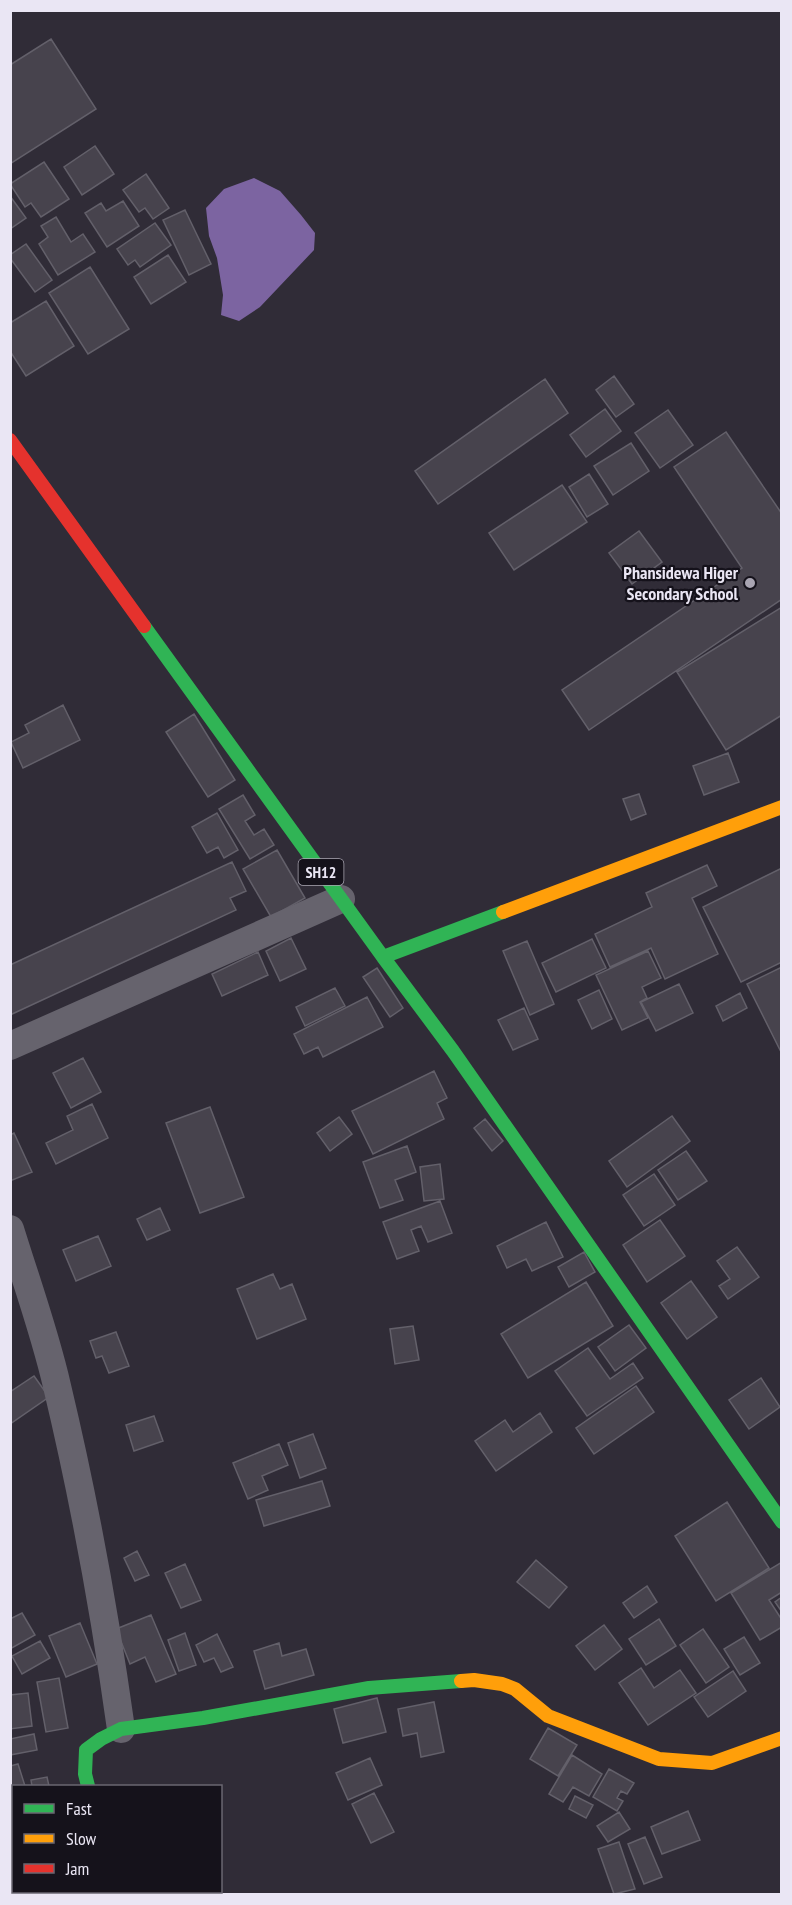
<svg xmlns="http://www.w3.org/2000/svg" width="792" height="1905" font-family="'PT Sans Narrow',sans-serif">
<rect width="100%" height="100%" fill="#302c37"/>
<path fill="#7c64a1" d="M 254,178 L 280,191 L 301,215 L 315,233 L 314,250 L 260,307 L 239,321 L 221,315 L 223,295 L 217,258 L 209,236 L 206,208 L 224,189 Z"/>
<path fill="#47434d" stroke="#63606a" stroke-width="1.5" d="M 51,39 L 96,109 L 10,164 L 10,65 Z
M 95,146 L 114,174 L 82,195 L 64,167 Z
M 44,162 L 69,199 L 41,217 L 31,203 L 25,207 L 10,184 Z
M 146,174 L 169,208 L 153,219 L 145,208 L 139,212 L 123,190 Z
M 10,196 L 26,218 L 10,229 Z
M 123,201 L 139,226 L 107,247 L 85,213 L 101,203 L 106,211 Z
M 185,210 L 211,264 L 189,275 L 163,220 Z
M 56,217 L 71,242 L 83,234 L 95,252 L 58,275 L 39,244 L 48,237 L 41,226 Z
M 155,223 L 171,245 L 140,267 L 135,260 L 128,265 L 117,249 Z
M 26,244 L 52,280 L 35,292 L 10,258 L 10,255 Z
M 168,255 L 186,282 L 151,304 L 134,277 Z
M 90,267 L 129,329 L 88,354 L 49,293 Z
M 46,301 L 74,346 L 26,376 L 10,351 L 10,323 Z
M 614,376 L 634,404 L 616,417 L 596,390 Z
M 545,379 L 568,413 L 438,504 L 415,471 Z
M 605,409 L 621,431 L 586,457 L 570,435 Z
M 668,410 L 693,445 L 660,468 L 635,433 Z
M 726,432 L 782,514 L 782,599 L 589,730 L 562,690 L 742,568 L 674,467 Z
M 631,443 L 649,471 L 613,495 L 594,466 Z
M 589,474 L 608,504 L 587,517 L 569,487 Z
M 562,485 L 587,522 L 514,570 L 489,533 Z
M 639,531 L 662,562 L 632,584 L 609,553 Z
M 782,607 L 782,715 L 726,750 L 677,672 Z
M 63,705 L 80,740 L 23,768 L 11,742 L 29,733 L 25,725 Z
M 194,714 L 235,780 L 208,797 L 166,732 Z
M 728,753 L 739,782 L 704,795 L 693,766 Z
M 639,794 L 646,814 L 631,820 L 623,799 Z
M 243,795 L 255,815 L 245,821 L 254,835 L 264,829 L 274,845 L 250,859 L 219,809 Z
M 217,813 L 238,850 L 224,858 L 218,847 L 207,853 L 192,827 Z
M 277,850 L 305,898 L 271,917 L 243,869 Z
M 232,862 L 246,891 L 230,898 L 236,910 L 10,1015 L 10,965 Z
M 707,865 L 717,886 L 692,898 L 718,954 L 665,979 L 651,948 L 610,967 L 595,934 L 652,907 L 646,893 Z
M 782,868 L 782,962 L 741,982 L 703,907 Z
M 291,938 L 306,969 L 280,981 L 266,951 Z
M 592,939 L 606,968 L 556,992 L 542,963 Z
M 527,941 L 554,1004 L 530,1015 L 503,951 Z
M 648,951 L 661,978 L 642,987 L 647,998 L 640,1002 L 648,1018 L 622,1030 L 596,975 Z
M 258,952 L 268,975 L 222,996 L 212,974 Z
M 782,967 L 782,1054 L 747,984 Z
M 377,968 L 403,1008 L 390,1017 L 363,977 Z
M 679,984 L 693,1013 L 656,1031 L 641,1002 Z
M 335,988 L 345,1006 L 305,1026 L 296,1007 Z
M 599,990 L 612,1019 L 592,1029 L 578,1000 Z
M 740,993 L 747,1008 L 723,1021 L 716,1006 Z
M 367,997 L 383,1027 L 323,1057 L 318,1047 L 304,1054 L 294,1034 Z
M 524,1008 L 538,1039 L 513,1050 L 498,1020 Z
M 83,1058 L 101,1092 L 71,1108 L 53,1073 Z
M 434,1071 L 447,1098 L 437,1103 L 444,1119 L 373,1154 L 352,1111 Z
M 92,1104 L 108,1138 L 56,1164 L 46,1143 L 73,1130 L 67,1116 Z
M 210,1107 L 244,1197 L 200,1213 L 166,1123 Z
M 672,1116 L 690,1141 L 627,1187 L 609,1161 Z
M 339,1117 L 352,1134 L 330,1151 L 317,1133 Z
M 485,1119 L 503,1141 L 492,1151 L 474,1128 Z
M 14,1133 L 32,1172 L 10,1181 L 10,1135 Z
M 407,1146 L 416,1172 L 395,1180 L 403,1200 L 380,1208 L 363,1162 Z
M 686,1151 L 707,1181 L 678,1200 L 658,1170 Z
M 440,1164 L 444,1199 L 424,1201 L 420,1167 Z
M 654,1174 L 675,1205 L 644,1226 L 623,1195 Z
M 440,1201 L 452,1233 L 428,1242 L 421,1226 L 411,1230 L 419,1251 L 397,1259 L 383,1222 Z
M 160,1208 L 170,1230 L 147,1240 L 137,1219 Z
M 660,1220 L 685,1256 L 647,1282 L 623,1245 Z
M 546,1222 L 563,1257 L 532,1271 L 526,1259 L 507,1268 L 497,1246 Z
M 98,1236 L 111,1266 L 76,1281 L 63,1250 Z
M 737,1247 L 759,1277 L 728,1299 L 719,1286 L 730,1279 L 717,1261 Z
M 584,1252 L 595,1272 L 569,1287 L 558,1267 Z
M 273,1274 L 280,1289 L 292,1284 L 306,1319 L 257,1339 L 237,1289 Z
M 691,1281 L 717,1317 L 687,1339 L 661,1303 Z
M 586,1282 L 613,1326 L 528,1378 L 501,1334 Z
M 629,1325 L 646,1348 L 615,1371 L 598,1347 Z
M 413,1326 L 419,1360 L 395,1364 L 390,1329 Z
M 116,1332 L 129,1366 L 109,1373 L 102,1356 L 96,1358 L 90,1341 Z
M 588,1348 L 610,1379 L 633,1363 L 643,1378 L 587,1416 L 555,1371 Z
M 34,1376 L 49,1397 L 10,1424 L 10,1392 Z
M 761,1378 L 780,1407 L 749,1429 L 729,1400 Z
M 636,1386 L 654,1412 L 594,1454 L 576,1428 Z
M 540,1413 L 552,1432 L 496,1471 L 475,1441 L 505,1420 L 513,1432 Z
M 154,1416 L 163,1441 L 134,1451 L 126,1425 Z
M 313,1434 L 326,1468 L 300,1478 L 288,1443 Z
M 279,1444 L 288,1465 L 262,1476 L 268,1490 L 248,1499 L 233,1463 Z
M 322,1481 L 330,1506 L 264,1526 L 256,1500 Z
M 727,1502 L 769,1568 L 716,1601 L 675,1536 Z
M 137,1551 L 149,1575 L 135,1581 L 124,1558 Z
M 536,1560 L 567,1587 L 549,1608 L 517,1582 Z
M 782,1562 L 782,1592 L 769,1600 L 782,1620 L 782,1627 L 760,1640 L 731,1593 Z
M 185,1564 L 201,1600 L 181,1608 L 165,1573 Z
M 647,1586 L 657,1602 L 634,1618 L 623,1603 Z
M 782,1597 L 782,1612 L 775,1602 Z
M 22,1613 L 35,1635 L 10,1649 L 10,1619 Z
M 151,1615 L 176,1674 L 156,1682 L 145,1657 L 130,1664 L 116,1629 Z
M 659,1619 L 676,1646 L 646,1665 L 629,1639 Z
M 80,1623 L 97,1664 L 66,1677 L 49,1636 Z
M 604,1625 L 622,1649 L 595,1670 L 576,1646 Z
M 703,1629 L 729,1667 L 706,1683 L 680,1645 Z
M 185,1633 L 196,1665 L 179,1671 L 168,1640 Z
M 217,1634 L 233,1667 L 221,1672 L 214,1658 L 204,1662 L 196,1645 Z
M 744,1637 L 760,1663 L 740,1675 L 724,1649 Z
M 40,1641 L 50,1658 L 22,1674 L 12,1656 Z
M 279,1643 L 282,1656 L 306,1649 L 314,1675 L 265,1689 L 254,1651 Z
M 641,1668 L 654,1688 L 680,1670 L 696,1693 L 648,1725 L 619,1683 Z
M 733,1671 L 746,1691 L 708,1717 L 694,1697 Z
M 59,1678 L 68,1728 L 46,1732 L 37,1682 Z
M 28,1693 L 32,1726 L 10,1729 L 10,1695 Z
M 377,1698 L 386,1732 L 343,1743 L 334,1709 Z
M 434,1702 L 444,1752 L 421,1757 L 417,1733 L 403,1736 L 398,1709 Z
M 548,1728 L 577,1745 L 558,1776 L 530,1759 Z
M 34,1734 L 37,1750 L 10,1755 L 10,1739 Z
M 572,1755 L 602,1774 L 589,1796 L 573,1787 L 563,1802 L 549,1794 Z
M 370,1758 L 382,1785 L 348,1800 L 336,1773 Z
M 18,1764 L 25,1786 L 14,1786 L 14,1804 L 10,1805 L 10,1766 Z
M 609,1769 L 634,1783 L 627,1794 L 621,1791 L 617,1798 L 623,1801 L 617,1811 L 593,1797 Z
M 47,1777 L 49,1786 L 32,1786 L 31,1780 Z
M 374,1793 L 394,1832 L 371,1843 L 352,1804 Z
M 575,1796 L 593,1805 L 586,1818 L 569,1809 Z
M 688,1811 L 700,1840 L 662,1854 L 651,1827 Z
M 619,1812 L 630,1829 L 608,1842 L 597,1826 Z
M 645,1837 L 662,1877 L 644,1884 L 628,1844 Z
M 619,1842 L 635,1889 L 614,1894 L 598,1849 Z
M 10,1844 L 14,1854 L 14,1876 L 10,1877 Z"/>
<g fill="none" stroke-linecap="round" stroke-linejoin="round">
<path stroke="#66636d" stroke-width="28" d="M 10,1046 L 341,899
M 10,1229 C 26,1281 45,1333 57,1386 C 84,1499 105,1614 121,1729
M 102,1894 L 102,1892"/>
<path stroke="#30b455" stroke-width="14" d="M 144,626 L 383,957 L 503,912
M 383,957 L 453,1051 L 782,1522
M 88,1786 L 85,1774 L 86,1750 L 101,1739 L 121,1729 L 203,1718 L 369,1688 L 461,1681"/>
<path stroke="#ff9f0a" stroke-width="14" d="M 503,912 L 782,807
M 461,1681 L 474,1680 L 502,1684 L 515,1689 L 548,1716 L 659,1759 L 712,1763 L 782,1738"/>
<path stroke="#e5322d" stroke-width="14" d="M 10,440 L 144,626"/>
</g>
<circle fill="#a9a5b2" stroke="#15121b" stroke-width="2" cx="750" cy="583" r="6"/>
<g text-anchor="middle" stroke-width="4.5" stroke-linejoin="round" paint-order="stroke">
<rect fill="#15121b" stroke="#aaa6b3" stroke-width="1.5" x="298.5" y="859" width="45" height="26" rx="4.5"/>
<g font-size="16" font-weight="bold" fill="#eae6f4">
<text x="321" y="878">SH12</text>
</g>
<g font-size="18" font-weight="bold" fill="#eae6f4" stroke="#15121b" text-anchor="end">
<text x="738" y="579">Phansidewa Higer<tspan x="738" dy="21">Secondary School</tspan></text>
</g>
</g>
<rect width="792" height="1905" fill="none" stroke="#eae6f4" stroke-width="24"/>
<rect x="12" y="1785" width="210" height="108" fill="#15121b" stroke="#6a6772" stroke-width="1.5"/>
<rect x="24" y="1804" width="30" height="9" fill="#30b455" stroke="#6a6772" stroke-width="1.5"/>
<text x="66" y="1815" font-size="18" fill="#eae6f4">Fast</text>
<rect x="24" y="1834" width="30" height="9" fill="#ff9f0a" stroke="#6a6772" stroke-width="1.5"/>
<text x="66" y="1845" font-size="18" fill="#eae6f4">Slow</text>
<rect x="24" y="1864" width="30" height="9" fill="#e5322d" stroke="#6a6772" stroke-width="1.5"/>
<text x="66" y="1875" font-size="18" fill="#eae6f4">Jam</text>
</svg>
